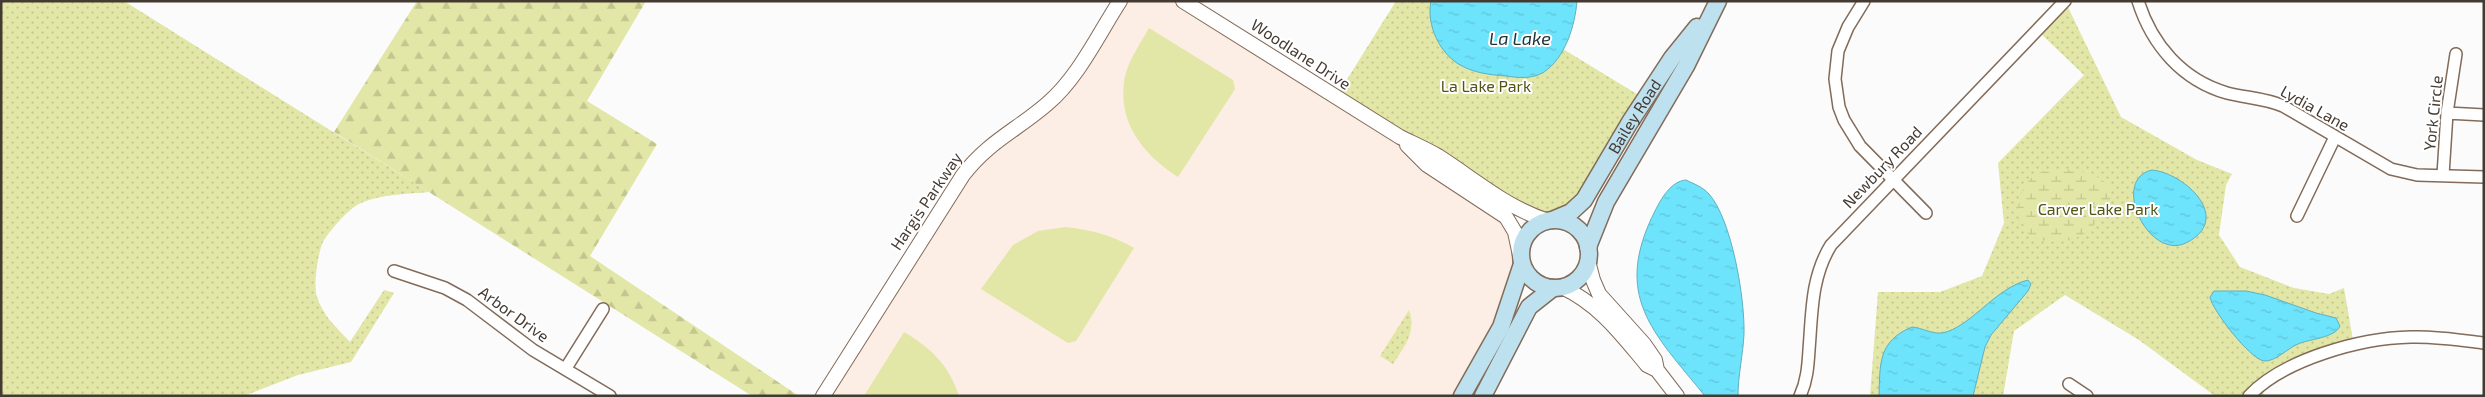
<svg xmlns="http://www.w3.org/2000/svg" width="2485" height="397" font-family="'Exo 2',sans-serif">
<defs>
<pattern id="grass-dots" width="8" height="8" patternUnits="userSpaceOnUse" patternTransform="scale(1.25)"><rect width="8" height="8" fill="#e2e6a6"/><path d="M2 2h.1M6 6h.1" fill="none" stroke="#c3c68f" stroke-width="1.8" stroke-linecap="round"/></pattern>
<pattern id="forest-firs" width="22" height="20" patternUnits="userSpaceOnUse" patternTransform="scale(1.25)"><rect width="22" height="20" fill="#e2e6a6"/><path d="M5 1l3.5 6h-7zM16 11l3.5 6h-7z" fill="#c3c68f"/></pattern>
<pattern id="wetland-marsh" width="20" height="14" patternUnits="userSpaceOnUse" patternTransform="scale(1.25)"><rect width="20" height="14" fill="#e2e6a6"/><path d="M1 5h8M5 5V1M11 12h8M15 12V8" fill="none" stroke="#c3c68f"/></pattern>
<pattern id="water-ripples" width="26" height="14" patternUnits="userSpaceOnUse" patternTransform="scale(1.25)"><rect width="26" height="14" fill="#6de3fc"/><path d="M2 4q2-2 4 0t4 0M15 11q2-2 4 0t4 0" fill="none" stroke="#60c4d8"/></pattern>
</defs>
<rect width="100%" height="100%" fill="#fbfbfb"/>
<path fill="#fceee4" d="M 1120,1 L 1183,1 L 1279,60 L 1499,212 L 1522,264 L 1462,396 L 823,396 L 963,175 L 1047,104 Z"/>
<path fill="url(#grass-dots)" d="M 1,1 L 124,1 L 429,192 C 407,194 382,194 361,203 C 350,207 327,233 322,244 C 318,255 313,285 317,297 C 323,316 337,328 350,342 L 384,290 L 394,293 L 351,362 L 298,375 L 244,396 L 1,396 Z
M 1396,1 L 1577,1 L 1573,24 L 1563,49 L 1645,99 L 1589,194 L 1552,220 L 1336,97 Z
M 2065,1 L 2121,117 L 2197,160 L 2232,174 L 2226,185 L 2219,235 L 2240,267 L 2294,288 L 2329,294 L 2344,288 L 2354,346 L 2304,361 L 2259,387 L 2265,396 L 2215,396 L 2139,340 L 2065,295 L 2014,331 L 2003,396 L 1870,396 L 1878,292 L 1940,292 L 1982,276 L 2004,223 L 1998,163 L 2084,75 L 2037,30 Z
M 1409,310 C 1417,332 1404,347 1393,364 L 1380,356 Z"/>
<path fill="url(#forest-firs)" d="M 417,1 L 646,1 L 587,101 L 657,144 L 590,256 L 799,396 L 752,396 L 334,132 Z"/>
<path fill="url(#wetland-marsh)" d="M 2055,169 C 2097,170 2135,185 2091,228 C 2076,244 2042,248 2025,231 C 2012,217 2019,186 2034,176 C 2040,172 2047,170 2055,169 Z"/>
<path fill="#e2e6a6" d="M 1149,28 L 1233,80 L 1235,89 L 1178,177 C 1143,154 1116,122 1125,76 C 1129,60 1141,42 1149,28 Z
M 1066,227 C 1091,230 1112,235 1134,248 L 1076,341 L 1068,343 L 981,289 L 1013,245 L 1038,231 Z
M 904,332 C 931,348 949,365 959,396 L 864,396 Z"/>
<path fill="url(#water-ripples)" stroke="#61b0bf" d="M 1431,1 L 1577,1 C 1575,26 1565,58 1544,72 C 1533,79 1519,78 1506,76 C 1491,75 1475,73 1462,66 C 1440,55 1426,25 1431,1 Z
M 2152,170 C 2185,173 2234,219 2186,243 C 2148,261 2110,179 2152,170 Z
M 1686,180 C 1694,184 1703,187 1709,194 C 1732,220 1745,299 1744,334 C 1743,355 1738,375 1738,396 L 1705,396 C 1653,332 1612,296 1655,211 C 1661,199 1671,181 1686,180 Z
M 2028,280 L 2031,284 L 2028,291 L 1991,335 L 1985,347 L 1973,396 L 1879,396 C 1880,364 1878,341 1912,327 C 1922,328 1932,334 1942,333 C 1970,328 1995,288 2028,280 Z
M 2214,291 L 2246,291 L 2265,295 L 2316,313 L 2336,318 L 2340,326 C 2335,338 2309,339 2298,344 C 2288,348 2275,362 2264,361 C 2250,359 2212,310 2210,297 Z"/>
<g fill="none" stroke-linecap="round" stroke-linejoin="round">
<g stroke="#836b59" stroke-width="14">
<path id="minor" d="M 1864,1 L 1848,27 L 1838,51 L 1835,79 L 1839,107 L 1844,120 L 1860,146 L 1926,213
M 2138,1 C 2152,45 2182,80 2227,93 C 2246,98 2265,98 2283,106 L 2391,169 L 2417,175 L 2484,177
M 2447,113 L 2484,115
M 2443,175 L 2447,113 L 2456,54
M 2297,216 L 2335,137
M 394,271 L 445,288 L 467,300 L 533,350 L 610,396
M 566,368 L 603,309
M 2069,384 L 2087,396
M 1800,396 C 1807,381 1808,366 1809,350 C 1812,313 1811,277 1831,245 L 2065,1
M 2249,396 C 2284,359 2361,338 2411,337 C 2435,336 2460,340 2484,343"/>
</g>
<g stroke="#836b59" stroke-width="16">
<path id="tertiary" d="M 1183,1 L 1400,137 C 1412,143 1426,149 1438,156 C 1474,179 1507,208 1548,221
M 1407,145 L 1427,165 L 1506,217 L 1515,232 L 1521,260
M 1588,261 L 1593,280 L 1599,294 L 1644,344 L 1655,360 L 1657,370 L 1677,396
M 1562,287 C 1600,305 1621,334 1647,365 L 1657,370
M 823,396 L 963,175 C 988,142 1017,130 1047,104 C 1078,78 1098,35 1120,1"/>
</g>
<g stroke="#836b59" stroke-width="19">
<g id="secondary">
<path id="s1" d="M 1552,220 L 1571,212 L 1584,200 L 1630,122 L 1672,58 L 1697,27"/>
<circle cx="1555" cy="254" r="34"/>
<path d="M 1588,247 L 1606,202 L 1686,66 L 1718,1"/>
<path d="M 1462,396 L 1501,327 L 1522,264"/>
<path d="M 1483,396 L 1529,307 L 1553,288"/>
</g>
</g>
<use href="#minor" stroke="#fff" stroke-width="11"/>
<use href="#tertiary" stroke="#fff" stroke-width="14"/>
<use href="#secondary" stroke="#bee1ef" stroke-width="16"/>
</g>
<g text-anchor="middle" stroke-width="4" stroke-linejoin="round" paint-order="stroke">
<g font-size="16" fill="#443a32" stroke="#fff">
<text transform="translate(1301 54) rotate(33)" y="6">Woodlane Drive</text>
<text transform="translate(2315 108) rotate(29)" y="6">Lydia Lane</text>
<text transform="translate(2433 113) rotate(-84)" y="6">York Circle</text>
<text dy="6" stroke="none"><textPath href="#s1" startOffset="136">Bailey Road</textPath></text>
<text transform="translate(1882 167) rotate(-46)" y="6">Newbury Road</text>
<text transform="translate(926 201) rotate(-56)" y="6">Hargis Parkway</text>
<text transform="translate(514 314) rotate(36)" y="6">Arbor Drive</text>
</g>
<g font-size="16" fill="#535514" stroke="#fff">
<text x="1486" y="92">La Lake Park</text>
<text x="2098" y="215">Carver Lake Park</text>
</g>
<g font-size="18" font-style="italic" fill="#1d3237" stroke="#fff">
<text x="1520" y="45">La Lake</text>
</g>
</g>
<rect width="2485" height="397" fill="none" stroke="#443a32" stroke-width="5"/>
</svg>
